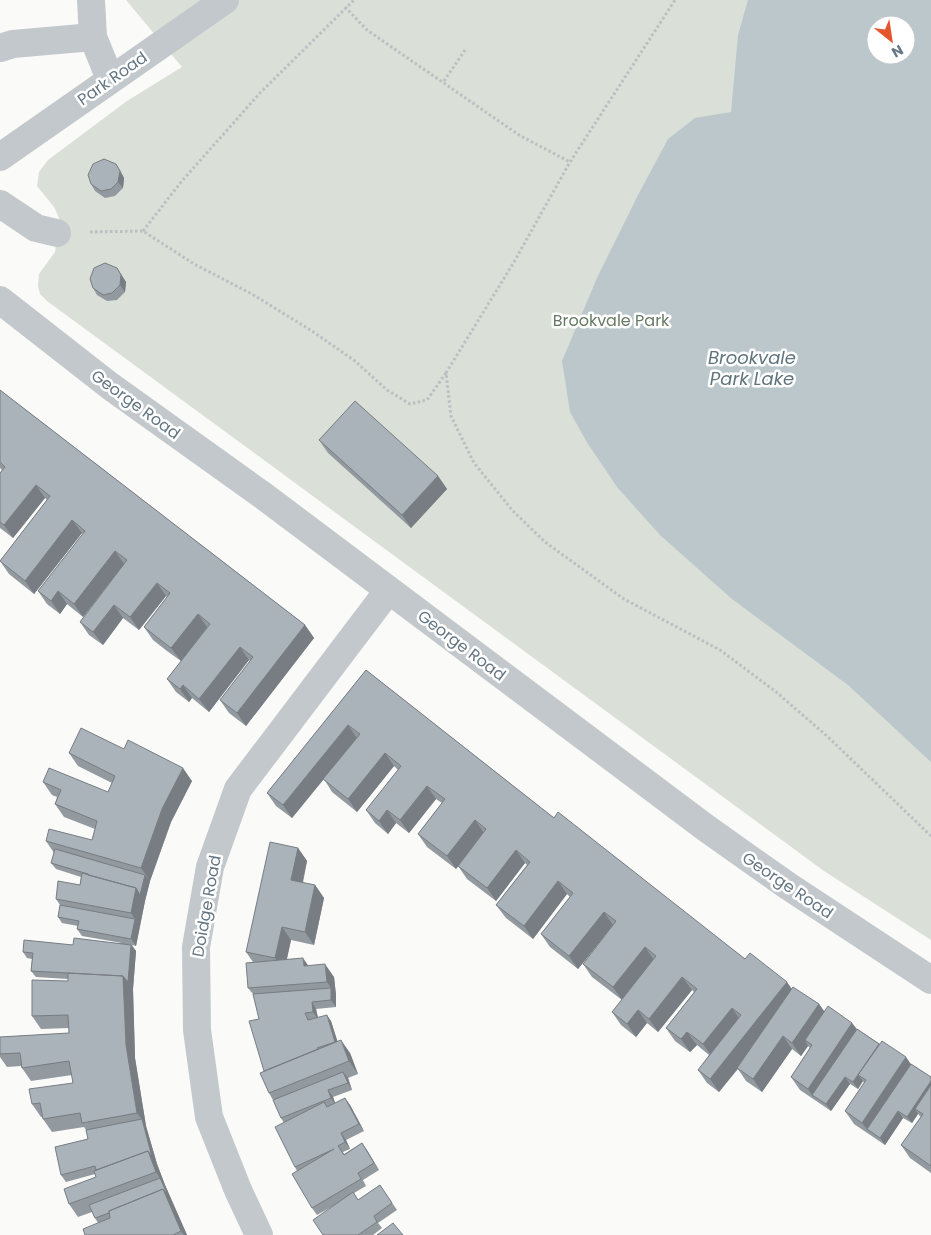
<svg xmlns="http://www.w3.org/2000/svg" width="931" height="1235" font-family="Poppins,sans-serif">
<rect width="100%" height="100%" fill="#fafaf8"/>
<path fill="#dadfd7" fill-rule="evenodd" d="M 126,0 L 931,0 L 931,940 L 824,871 L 47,301 L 40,294 L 38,286 L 39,274 L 55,252 L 59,218 L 54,207 L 37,186 L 39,172 L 48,160 L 127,101 L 182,67 ZM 876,25 L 906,25 L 906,55 L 876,55 Z"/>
<path fill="#bbc7cb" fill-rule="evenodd" d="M 748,0 L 931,0 L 931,762 L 848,685 L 732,599 L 660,535 L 617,487 L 588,444 L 570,412 L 562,361 L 597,278 L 637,197 L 668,139 L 695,118 L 731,112 L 738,35 ZM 876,25 L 906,25 L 906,55 L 876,55 Z"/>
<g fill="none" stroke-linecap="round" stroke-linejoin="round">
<path stroke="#bbbfc2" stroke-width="3" stroke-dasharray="2.5 2.5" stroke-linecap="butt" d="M 345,7 L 367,30 L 519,135 L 570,162
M 444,81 L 465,50
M 143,231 L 181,182 L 260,93 L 354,0
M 90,232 L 143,231 L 194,264 L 252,294 L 312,331 L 355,361 L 387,390 L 410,404 L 427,400 L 446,373 L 451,416 L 474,463 L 513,511 L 545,542 L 624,599 L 720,650 L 775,691 L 828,737 L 931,836
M 446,373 L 514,262 L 570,162 L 675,0"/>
<path stroke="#c3c8cc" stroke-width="28" d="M 91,0 L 93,37 L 110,79
M 0,48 L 13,44 L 93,37
M 0,157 L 225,0
M 0,204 L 36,228 L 57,233
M 0,300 L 110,386 L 265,497 L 706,828 L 788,886 L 931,980
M 259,1235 L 238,1190 L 209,1117 L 197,1030 L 196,947 L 210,867 L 238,789 L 388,591"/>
</g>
<path fill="#929a9f" d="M 120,170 L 124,178 L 123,188 L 115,196 L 105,198 L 95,191 L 91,184 Z
M 117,268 L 126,282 L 125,292 L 117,300 L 107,301 L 97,295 L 93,288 Z
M 0,390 L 305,625 L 314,638 L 246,726 L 229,713 L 220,700 L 250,661 L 249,660 L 209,712 L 192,698 L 189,702 L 176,692 L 167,679 L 208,627 L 181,661 L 167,651 L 153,640 L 144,627 L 167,597 L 166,596 L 139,630 L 123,618 L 103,645 L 89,635 L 80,622 L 124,564 L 83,617 L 67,604 L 60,614 L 47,604 L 38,591 L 83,534 L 82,533 L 34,594 L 9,574 L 0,561 L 47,500 L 45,498 L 13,538 L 0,528 L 0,473 L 2,470 L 0,468 Z
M 319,440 L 438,476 L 447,489 L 411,528 L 328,453 Z
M 366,670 L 554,818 L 745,959 L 792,989 L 819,1004 L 824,1011 L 852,1023 L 857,1029 L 931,1077 L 931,1173 L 910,1158 L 901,1145 L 921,1117 L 918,1114 L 912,1123 L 903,1118 L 885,1145 L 854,1124 L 845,1111 L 864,1083 L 863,1081 L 858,1089 L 850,1084 L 831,1111 L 800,1090 L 791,1077 L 810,1048 L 808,1046 L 801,1056 L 792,1049 L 762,1092 L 746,1081 L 738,1069 L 719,1092 L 707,1083 L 698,1070 L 709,1055 L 697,1045 L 690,1052 L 675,1041 L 666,1028 L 694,992 L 692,990 L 658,1032 L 647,1023 L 636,1037 L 621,1025 L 612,1012 L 622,1000 L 592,977 L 583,964 L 613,925 L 578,969 L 550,947 L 541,934 L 570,897 L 567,894 L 533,939 L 506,918 L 496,905 L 527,865 L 525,863 L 496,901 L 467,879 L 458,866 L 456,869 L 427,847 L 418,834 L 442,803 L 436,799 L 409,833 L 396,823 L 388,834 L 375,823 L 366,810 L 398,770 L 394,766 L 357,812 L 332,792 L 324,779 L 292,818 L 276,806 L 267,793 Z
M 124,749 L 192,781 L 171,822 L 150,881 L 145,901 L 136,946 L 132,945 L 136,951 L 133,989 L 135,1058 L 146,1126 L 157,1164 L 165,1185 L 187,1235 L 85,1235 L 98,1223 L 95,1218 L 92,1212 L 78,1217 L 69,1204 L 96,1177 L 95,1174 L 66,1182 L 61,1175 L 88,1139 L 86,1130 L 84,1127 L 52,1132 L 43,1119 L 43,1117 L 41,1117 L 32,1104 L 73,1083 L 72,1075 L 31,1081 L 22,1068 L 21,1066 L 7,1067 L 0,1057 L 0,1037 L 69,1033 L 69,1028 L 41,1029 L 32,1016 L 68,981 L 68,979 L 36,977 L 31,971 L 32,959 L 27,958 L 23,952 L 73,945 L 122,943 L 82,936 L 77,929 L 78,926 L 62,923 L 58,917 L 60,905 L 56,899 L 80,885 L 81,877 L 56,869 L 51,863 L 54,853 L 46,841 L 92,840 L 95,829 L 64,817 L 55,804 L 57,797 L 52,795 L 43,782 L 108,792 L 112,783 L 78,766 L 69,753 Z
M 298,848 L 307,861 L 303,883 L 315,885 L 324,898 L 314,945 L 291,940 L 287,959 L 309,966 L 334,977 L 336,995 L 336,1007 L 316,1009 L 318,1017 L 331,1021 L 337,1042 L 350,1053 L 358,1074 L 348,1078 L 352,1090 L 333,1097 L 335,1103 L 345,1098 L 350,1105 L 364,1131 L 346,1140 L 350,1149 L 343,1152 L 344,1154 L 362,1143 L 379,1170 L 363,1180 L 366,1186 L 354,1193 L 358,1200 L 380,1185 L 397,1210 L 378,1223 L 382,1228 L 373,1235 L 323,1235 L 333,1206 L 317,1215 L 312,1208 L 297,1171 L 295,1167 L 284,1123 L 281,1118 L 273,1100 L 269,1093 L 264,1071 L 259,1019 L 253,994 L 248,988 L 253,962 L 246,952 Z"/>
<path fill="#777d82" d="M 116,164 L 124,178 L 123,188 L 118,182 Z
M 117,268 L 126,282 L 125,292 L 120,285 Z
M 438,476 L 447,489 L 411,528 L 402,515 Z
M 36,485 L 45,498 L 13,538 L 4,525 Z
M 72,520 L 82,533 L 34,594 L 25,581 Z
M 115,551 L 124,564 L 83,617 L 74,604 Z
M 157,583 L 166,596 L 139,630 L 130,617 Z
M 58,591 L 67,604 L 60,614 L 51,601 Z
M 114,605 L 123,618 L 103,645 L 93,632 Z
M 198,614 L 207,627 L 181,661 L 171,648 Z
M 305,625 L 314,638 L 246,726 L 237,713 Z
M 240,647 L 249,660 L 209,712 L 199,699 Z
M 183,685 L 192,698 L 189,702 L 180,689 Z
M 348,725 L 357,738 L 292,818 L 283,805 Z
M 385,753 L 394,766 L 357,812 L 348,799 Z
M 183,768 L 192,781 L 171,822 L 150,881 L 141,868 L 162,809 Z
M 427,786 L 436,799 L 409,833 L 400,820 Z
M 387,810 L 396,823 L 388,834 L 379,821 Z
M 475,820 L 484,833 L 456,869 L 447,856 Z
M 298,848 L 307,861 L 300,893 L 291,880 Z
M 516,850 L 525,863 L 496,901 L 487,888 Z
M 145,875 L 150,881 L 145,901 L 136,946 L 131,939 L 135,919 L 131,913 L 136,888 Z
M 558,881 L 567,894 L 533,939 L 524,926 Z
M 315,885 L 324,898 L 314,945 L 305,932 Z
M 604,912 L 613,925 L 578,969 L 569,956 Z
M 282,927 L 291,940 L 284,971 L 275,958 Z
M 131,945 L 136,951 L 133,989 L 135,1058 L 146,1126 L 157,1164 L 165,1185 L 187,1235 L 184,1235 L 181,1231 L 163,1189 L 160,1178 L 156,1172 L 148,1151 L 142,1119 L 137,1113 L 126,1045 L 123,976 Z
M 645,947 L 654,960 L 622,1000 L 613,987 Z
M 303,958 L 312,971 L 304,966 Z
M 325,964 L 334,977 L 336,995 L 336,1007 L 331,1000 L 331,988 L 327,982 Z
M 682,977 L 692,990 L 658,1032 L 649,1019 Z
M 787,982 L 796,995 L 719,1092 L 710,1079 Z
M 312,1002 L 316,1009 L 318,1019 L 313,1012 Z
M 819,1004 L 828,1017 L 805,1040 L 808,1046 L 801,1056 L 792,1043 Z
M 732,1008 L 741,1021 L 712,1057 L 703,1044 Z
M 638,1010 L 647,1023 L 636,1037 L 627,1024 Z
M 327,1015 L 331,1021 L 340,1049 L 335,1042 Z
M 852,1023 L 861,1036 L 812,1095 L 808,1089 Z
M 687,1032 L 697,1045 L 690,1052 L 681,1039 Z
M 783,1036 L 792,1049 L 762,1092 L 753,1079 Z
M 341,1040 L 350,1053 L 358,1074 L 349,1061 Z
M 879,1044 L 858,1075 L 863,1081 L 858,1089 L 853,1082 Z
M 906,1057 L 915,1070 L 867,1129 L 862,1123 Z
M 343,1072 L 348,1078 L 352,1090 L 348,1083 Z
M 845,1077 L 850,1084 L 831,1111 L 826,1104 Z
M 931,1081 L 931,1095 L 915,1109 L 918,1114 L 912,1123 L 907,1117 Z
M 328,1090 L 333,1097 L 336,1105 L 331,1098 Z
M 345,1098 L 350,1105 L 364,1131 L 359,1124 Z
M 898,1111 L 903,1118 L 885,1145 L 880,1138 Z
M 341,1133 L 346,1140 L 350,1149 L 345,1142 Z
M 362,1143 L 367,1150 L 379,1170 L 374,1163 Z"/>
<path fill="#aab3b9" stroke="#777d82" d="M 104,159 L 116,164 L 120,171 L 118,182 L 111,189 L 101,191 L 91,184 L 88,175 L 93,164 Z
M 105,263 L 117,268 L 121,275 L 120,285 L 112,293 L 103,295 L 93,288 L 90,279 L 94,268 Z
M 0,390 L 305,625 L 237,713 L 220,700 L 253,657 L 240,647 L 199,699 L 183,685 L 180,689 L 167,679 L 210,624 L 198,614 L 171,648 L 158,638 L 144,627 L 170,593 L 157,583 L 130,617 L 114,605 L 93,632 L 80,622 L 127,560 L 115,551 L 74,604 L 58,591 L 51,601 L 38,591 L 85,531 L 72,520 L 25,581 L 0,561 L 50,496 L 36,485 L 4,525 L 0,522 L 0,473 L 5,467 L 0,462 Z
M 355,401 L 438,476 L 402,515 L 319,440 Z
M 366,670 L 554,818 L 558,812 L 745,959 L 750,953 L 787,982 L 710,1079 L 698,1070 L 741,1015 L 732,1008 L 703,1044 L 687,1032 L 681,1039 L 666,1028 L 697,989 L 682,977 L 649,1019 L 638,1010 L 627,1024 L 612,1012 L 656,956 L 645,947 L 613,987 L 583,964 L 616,921 L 604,912 L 569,956 L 541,934 L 573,893 L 558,881 L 524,926 L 496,905 L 530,862 L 516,850 L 487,888 L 458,866 L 486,829 L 475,820 L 447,856 L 418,834 L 445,799 L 427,786 L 400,820 L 387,810 L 379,821 L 366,810 L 401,766 L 385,753 L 348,799 L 323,779 L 360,734 L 348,725 L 283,805 L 267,793 Z
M 81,728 L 124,749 L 128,740 L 183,768 L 162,809 L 141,868 L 46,841 L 49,829 L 92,840 L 97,821 L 55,804 L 61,790 L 43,782 L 49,768 L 108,792 L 115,776 L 69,753 Z
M 270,842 L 298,848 L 291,880 L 315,885 L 305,932 L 282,927 L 275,958 L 246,952 Z
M 55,849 L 145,875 L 140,895 L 136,888 L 88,875 L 88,874 L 51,863 Z
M 82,873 L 136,888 L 131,913 L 56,899 L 58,881 L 80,885 Z
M 60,905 L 135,919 L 131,939 L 77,929 L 79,921 L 58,917 Z
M 74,938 L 131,945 L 128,982 L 123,976 L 31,971 L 33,953 L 23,952 L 24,940 L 73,945 Z
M 303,958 L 304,966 L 325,964 L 327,982 L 248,988 L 246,963 Z
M 68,973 L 123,976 L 126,1045 L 137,1113 L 82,1123 L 80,1113 L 43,1119 L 40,1103 L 32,1104 L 29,1089 L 73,1083 L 69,1061 L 22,1068 L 20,1053 L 0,1054 L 0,1037 L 69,1033 L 68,1015 L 32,1016 L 32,980 L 68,981 Z
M 793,987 L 819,1004 L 792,1043 L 783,1036 L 753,1079 L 737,1068 Z
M 331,988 L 331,1000 L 312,1002 L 313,1012 L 305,1013 L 308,1020 L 327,1015 L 335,1042 L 317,1048 L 318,1049 L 264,1071 L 249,1021 L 259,1019 L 253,994 Z
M 828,1006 L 852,1023 L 808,1089 L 791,1077 L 812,1045 L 805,1040 Z
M 857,1029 L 879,1044 L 853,1082 L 845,1077 L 826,1104 L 812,1095 Z
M 341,1040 L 349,1061 L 269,1093 L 260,1073 Z
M 882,1041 L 906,1057 L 862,1123 L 845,1111 L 866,1080 L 858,1075 Z
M 911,1064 L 931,1077 L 931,1081 L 907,1117 L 898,1111 L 880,1138 L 867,1129 Z
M 343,1072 L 348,1083 L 328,1090 L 331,1098 L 281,1118 L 273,1100 Z
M 931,1085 L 931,1166 L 901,1145 L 923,1114 L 915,1109 Z
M 345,1098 L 359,1124 L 341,1133 L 345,1142 L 338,1146 L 344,1155 L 362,1143 L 374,1163 L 358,1173 L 361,1179 L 312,1208 L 292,1174 L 334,1149 L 295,1167 L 275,1127 L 324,1102 L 327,1107 Z
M 142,1119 L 152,1157 L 148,1151 L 96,1170 L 95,1166 L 61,1175 L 55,1147 L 88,1139 L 86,1130 Z
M 148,1151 L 156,1172 L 69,1204 L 64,1189 L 96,1177 L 94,1171 Z
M 160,1178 L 168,1195 L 163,1189 L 109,1211 L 109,1213 L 95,1218 L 89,1205 Z
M 380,1185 L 392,1203 L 374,1216 L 377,1222 L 358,1235 L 323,1235 L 313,1220 L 353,1192 L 358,1200 Z
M 163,1189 L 181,1231 L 173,1235 L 85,1235 L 83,1229 L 110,1218 L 109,1211 Z
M 393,1223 L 403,1235 L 377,1235 Z"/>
<g text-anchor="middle" stroke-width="5" stroke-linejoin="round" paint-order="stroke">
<g font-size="16" fill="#657683" stroke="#fff">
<text transform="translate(112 78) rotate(-35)" y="6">Park Road</text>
<text transform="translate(136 404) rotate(36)" y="6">George Road</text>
<text transform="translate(462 645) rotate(37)" y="6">George Road</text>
<text transform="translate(788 885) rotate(34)" y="6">George Road</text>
<text transform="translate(206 906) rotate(-80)" y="6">Doidge Road</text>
</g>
<g font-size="16" fill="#687a64" stroke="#fff">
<text x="611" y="326">Brookvale Park</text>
</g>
<g font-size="18" font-style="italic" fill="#60757c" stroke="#fff">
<text x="752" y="364">Brookvale<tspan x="752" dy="21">Park Lake</tspan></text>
</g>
</g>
<g transform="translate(891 40) rotate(150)"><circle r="24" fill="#ffffff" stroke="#c1c8cd"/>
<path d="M0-4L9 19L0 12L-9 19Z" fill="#e4572e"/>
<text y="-8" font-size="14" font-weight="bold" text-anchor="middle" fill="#657683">N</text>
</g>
</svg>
